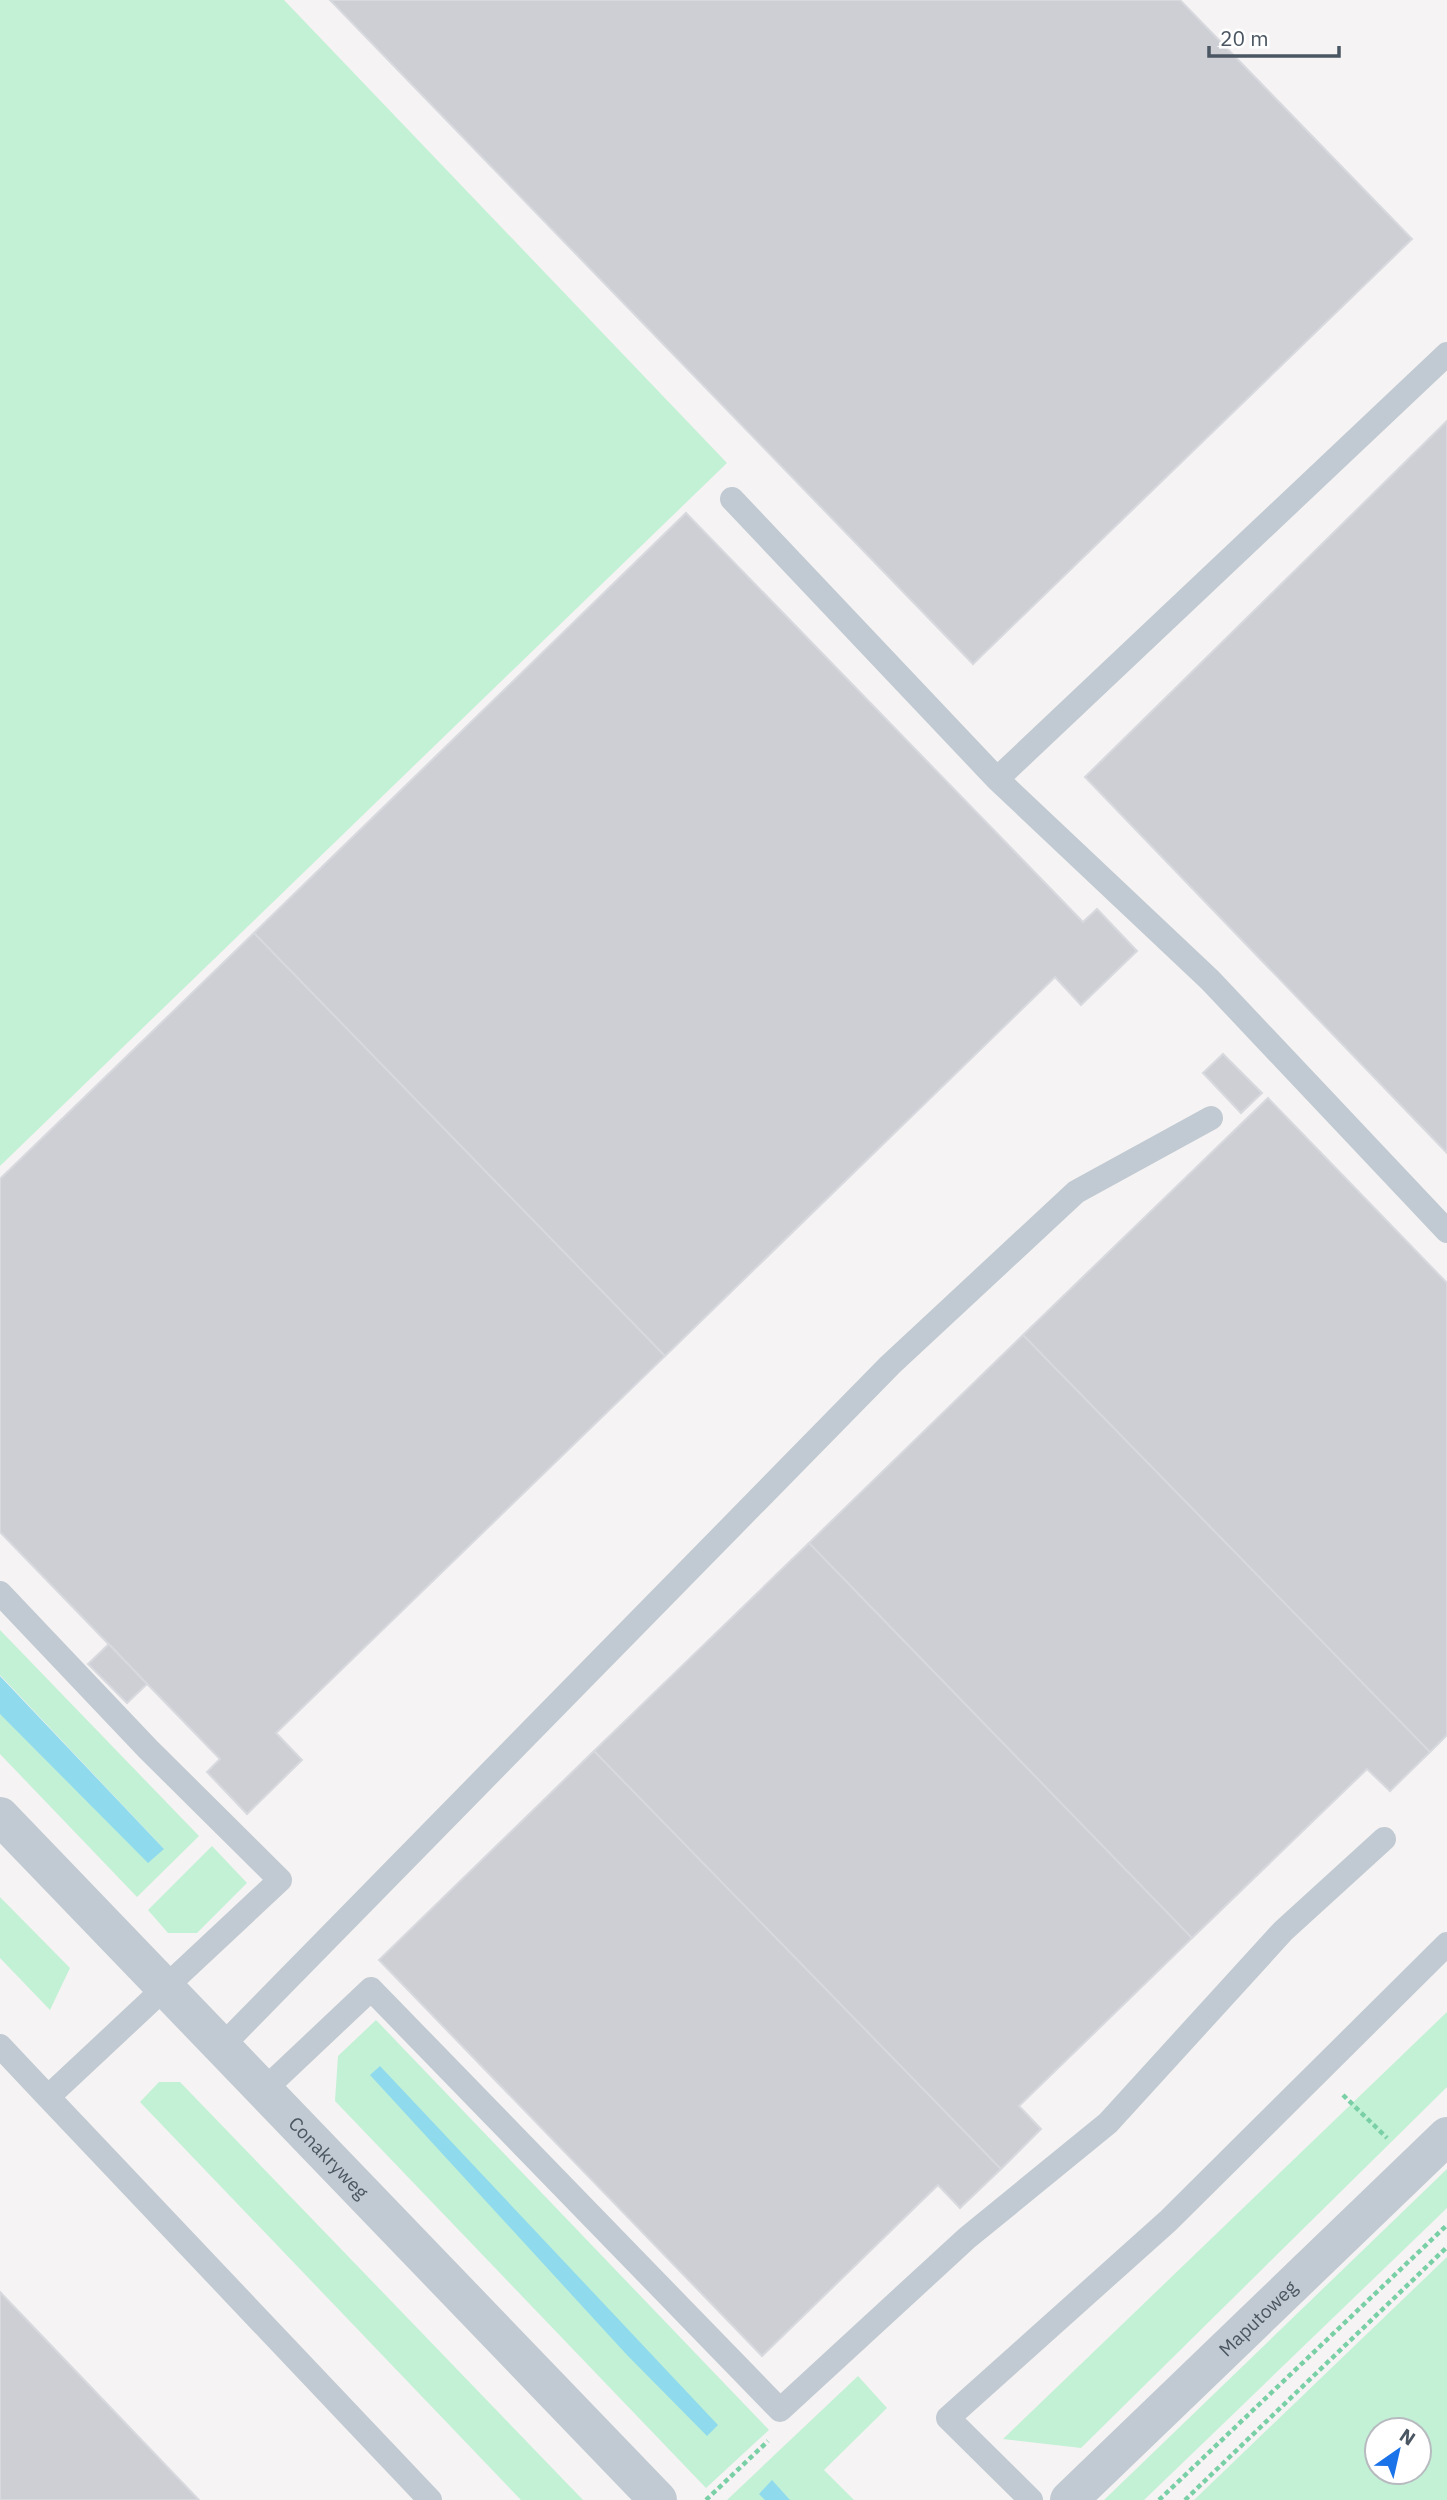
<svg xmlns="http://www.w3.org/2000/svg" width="1447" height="2500" font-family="'IBM Plex Sans',sans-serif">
<rect width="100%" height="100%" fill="#f5f3f3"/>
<path fill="#c3f1d5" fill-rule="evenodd" d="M 0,0 L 284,0 L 727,463 L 0,1166 Z
M 0,1630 L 199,1836 L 137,1897 L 0,1754 L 0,1712 L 164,1849 L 0,1675 Z
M 212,1846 L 247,1883 L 197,1933 L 168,1933 L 148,1910 Z
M 0,1897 L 70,1968 L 50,2010 L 0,1958 Z
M 1447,2012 L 1447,2087 L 1081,2448 L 1003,2439 Z
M 376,2020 L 769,2430 L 706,2488 L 335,2101 L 338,2056 Z
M 159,2082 L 180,2082 L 583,2500 L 521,2500 L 140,2102 Z
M 1447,2169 L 1447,2208 L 1144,2500 L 1104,2500 Z
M 1447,2257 L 1447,2500 L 1194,2500 ZM 1377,2430 L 1419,2430 L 1419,2472 L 1377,2472 Z
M 858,2376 L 887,2408 L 824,2470 L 854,2500 L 727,2500 Z"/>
<path fill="#90daee" d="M 0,1676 L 164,1849 L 148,1863 L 0,1714 Z
M 380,2066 L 718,2425 L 707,2436 L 627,2355 L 370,2075 Z
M 772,2480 L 790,2500 L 765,2500 L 759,2494 Z"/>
<path fill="#cdcfd5" stroke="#d7d9de" stroke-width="2" d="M 330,0 L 1180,0 L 1412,239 L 973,664 Z
M 1447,421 L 1447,1153 L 1085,777 Z
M 686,513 L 1083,922 L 1097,909 L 1137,951 L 1081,1005 L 1055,977 L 665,1356 L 254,933 Z
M 254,933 L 665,1356 L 276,1733 L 302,1760 L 247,1814 L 207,1772 L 220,1759 L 0,1532 L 0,1179 Z
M 1223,1054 L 1262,1093 L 1241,1113 L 1203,1073 Z
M 1268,1098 L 1447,1283 L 1447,1735 L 1430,1752 L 1023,1335 Z
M 1023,1335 L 1430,1752 L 1390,1791 L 1367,1769 L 1192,1938 L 809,1543 Z
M 809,1543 L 1192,1938 L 1019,2106 L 1041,2129 L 1001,2169 L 594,1751 Z
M 109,1644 L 147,1684 L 127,1703 L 88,1664 Z
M 594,1751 L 1001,2169 L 960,2208 L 938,2185 L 762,2356 L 379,1960 Z
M 0,2292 L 199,2500 L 0,2500 Z"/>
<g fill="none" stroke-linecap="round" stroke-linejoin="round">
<path stroke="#7ad0a6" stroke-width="4.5" stroke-dasharray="5 3.5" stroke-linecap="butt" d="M 1343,2095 L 1387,2138
M 706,2500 L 768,2441
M 1159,2500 L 1447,2225
M 1185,2500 L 1447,2247"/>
<path stroke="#c1cad2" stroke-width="24" d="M 732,499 L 997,779 L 1210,980 L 1447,1231
M 997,779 L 1447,354
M 0,1593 L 148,1749 L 280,1880 L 48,2097 L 430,2500
M 0,2046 L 48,2097
M 222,2046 L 890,1365 L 1076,1192 L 1211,1118
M 264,2090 L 371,1989 L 780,2410 L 967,2238 L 1108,2123 L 1283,1931 L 1384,1839
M 1031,2500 L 948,2418 L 1168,2221 L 1447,1944"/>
<g stroke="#c1cad2" stroke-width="38">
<path id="s1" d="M 0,1816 L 658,2500"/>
<path id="s2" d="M 1069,2500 L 1447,2136"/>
</g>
</g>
<g text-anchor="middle" stroke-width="5" stroke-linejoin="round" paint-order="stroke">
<g font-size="19" fill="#4a5661" stroke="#fff">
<text dy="7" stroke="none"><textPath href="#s1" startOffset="474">Conakryweg</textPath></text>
<text dy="7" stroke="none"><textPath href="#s2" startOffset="262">Maputoweg</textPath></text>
</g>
</g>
<g transform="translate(1398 2451) rotate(34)"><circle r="33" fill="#ffffff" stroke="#b7bbc0" stroke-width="2"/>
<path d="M0-5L12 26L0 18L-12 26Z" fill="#1a73e8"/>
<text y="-10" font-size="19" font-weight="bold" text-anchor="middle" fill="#4a5661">N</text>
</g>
<path d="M1209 46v10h130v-10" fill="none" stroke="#4a5661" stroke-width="3.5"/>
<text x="1220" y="46" font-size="21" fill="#4a5661" stroke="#ffffff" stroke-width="5" paint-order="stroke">20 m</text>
</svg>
